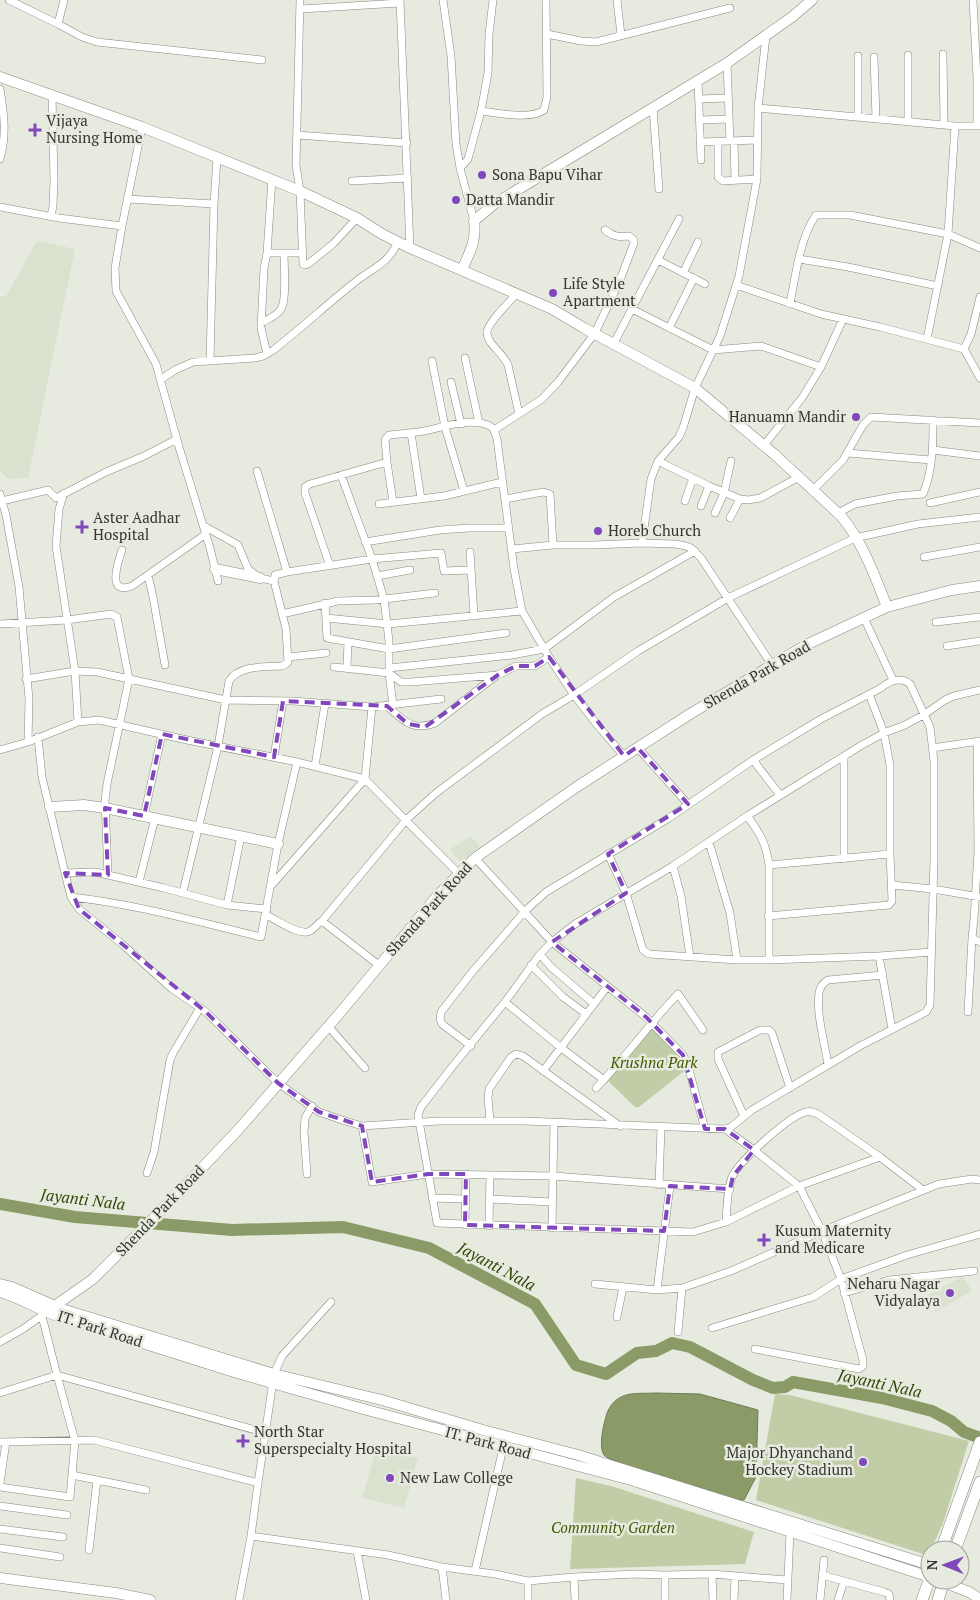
<svg xmlns="http://www.w3.org/2000/svg" width="980" height="1600" font-family="'PT Serif',serif">
	<style>
		.built { fill: #dbe1cf }
		.green { fill: #c0cda6 }
		.water { fill: #8a9b67; stroke: #707c57 }
		.lines { fill: none; stroke-linecap: round; stroke-linejoin: round }
		.river { stroke: #8a9b67; stroke-width: 12 }
		.street-casing { stroke: #868a7f; stroke-width: 8 }
		.secondary-casing { stroke: #868a7f; stroke-width: 11 }
		.primary-casing { stroke: #868a7f; stroke-width: 12 }
		.street { stroke: #fff; stroke-width: 7 }
		.secondary { stroke: #fff; stroke-width: 10 }
		.primary { stroke: #fff; stroke-width: 11 }
		.marked { fill: none; stroke: #8147bd; stroke-width: 4; stroke-dasharray: 10 6; stroke-linejoin: round }
		.poi-dot { fill: #8147bd; stroke: #e7ebdf; stroke-width: 2 }
		.labels { text-anchor: middle; stroke-width: 5; stroke-linejoin: round; paint-order: stroke }
		.poi-label { font-size: 15px; fill: #343531; stroke: #e7ebdf; text-anchor: start }
		.street-label { font-size: 15px; fill: #343531; stroke: #e7ebdf }
		.park-label { font-size: 15px; font-style: italic; fill: #455903; stroke: #e7ebdf }
		.water-label { font-size: 16px; font-style: italic; fill: #364608; stroke: #e7ebdf }
	</style>
	<rect width="100%" height="100%" fill="#e7ebdf"/>
	<!-- built -->
	<path class="built" d="M37,241L75,249L28,478L8,479L0,470V296H6Z
		M470,836L480,846L461,862L450,850Z
		M963,1276L972,1291L936,1312L928,1295Z
		M376,1449L418,1458L404,1508L362,1498Z"/>
	<!-- green -->
	<path class="green" d="M650,1026L683,1055L688,1068L639,1107H635L608,1081Z
		M775,1394L790,1395L969,1441L943,1523L930,1552L926,1555L756,1500Z
		M576,1478L611,1486L754,1532L745,1564L570,1569Z"/>
	<!-- water -->
	<path class="water" d="M656,1393L700,1394L758,1410L756,1477L744,1500L731,1499C714,1493 610,1463 604,1455C598,1446 604,1423 607,1413C617,1390 635,1394 656,1393Z"/>
	<g class="lines">
		<!-- river -->
		<path class="river" d="M0,1204L75,1217L232,1230L343,1227L429,1248L535,1304L576,1365L606,1374L637,1353L656,1351L672,1343L690,1347L753,1380L773,1388L785,1387L793,1382L882,1398L932,1411L951,1421L964,1432L980,1438"/>
		<defs>
			<path id="street" d="M9,0L58,24L64,0
				M300,0L296,165L300,191L303,264L305,265L308,264L333,244L357,218
				M400,0L410,248
				M443,0L451,56L456,144L460,168L474,221
				M617,0L621,35
				M973,0L977,78V126
				M301,9L400,3
				M58,24L82,37L97,42L262,60
				M547,34L581,41L596,42L730,8
				M943,54L944,125
				M908,55V122
				M858,56V117
				M874,57L876,119
				M727,63L730,141
				M698,80L701,160
				M0,89C4,113 7,135 0,159
				M699,99L728,98
				M653,108L659,189
				M758,108L955,126H980
				M481,111C498,113 531,120 544,110L547,97L546,0
				M700,120L729,119
				M297,135L407,143
				M718,141V177L723,181L757,179
				M734,141L735,180
				M701,142L757,140
				M460,168L468,159L481,111L488,73L489,34L493,0
				M272,179L267,253H302
				M352,181L408,178
				M127,199L214,204
				M0,207L59,218L122,226L142,127
				M51,216L53,206L54,180L52,95
				M122,226L115,268L116,291L156,364L179,447L210,548L218,581
				M799,259L848,267L938,286
				M658,260L705,284
				M683,273L698,242
				M736,285L821,314L880,327L964,349L980,378
				M790,304C795,278 800,237 816,215H850L948,234L980,248
				M632,309L713,350L761,346L821,367
				M261,323C268,319 277,316 281,309C287,300 284,266 284,253
				M669,328L694,278
				M927,339L948,234L955,126
				M614,343L679,219
				M964,349L971,334L980,297
				M267,354L261,328L264,268L267,253
				M465,358L479,423
				M210,361L214,204L217,158
				M432,361L445,427L464,491
				M160,380L175,370L193,362L255,358L263,356L272,351C302,328 329,302 359,279C377,266 388,263 398,242
				M451,382L461,424
				M519,414L542,399L558,382L595,333L620,280L634,243V240L629,236C620,237 613,237 605,230
				M494,430L519,414L508,365C504,356 497,351 491,343C489,340 487,336 487,332C489,321 509,303 516,294
				M411,433L421,499
				M764,445L802,398L821,367L843,319
				M933,450L980,456
				M848,453L931,460
				M658,461L709,486L740,499L748,500L760,498L799,477
				M387,462L393,502
				M341,475L372,559L384,599L389,641V673L393,705
				M813,490L843,460L863,425L871,417L980,423
				M64,493L59,509L56,546L75,671L78,722
				M0,494L6,515L19,587L29,699L28,742L78,722L99,720L187,740L297,762L365,779L459,874
				M505,499L543,492L550,494L553,545
				M2,501L48,490L56,498L106,472L144,456L177,439
				M685,501L693,478
				M930,503L980,492
				M379,504L444,496L502,482
				M701,506L709,486
				M715,513L724,493L731,461
				M838,513L855,504L897,496L923,494C933,470 933,445 933,420
				M730,518L740,499
				M204,526L238,545L248,569L260,578L274,581
				M365,542L440,530L469,528H509
				M642,543L651,479L658,461L679,437L683,428L695,388L720,336L739,276L757,179L758,108L766,36
				M512,549L553,545H594L642,543L675,544L686,546L691,548L701,558L772,665
				M122,550C118,562 106,596 132,586L206,534
				M470,552L474,616
				M924,557L980,547
				M330,566L305,493V487L310,484L387,462L385,440L389,435C400,434 412,433 424,431C443,427 470,417 490,426C495,429 495,434 497,439L514,569L522,611L549,657L574,695L598,726L624,756
				M287,572L372,559L441,553L444,571L471,570
				M148,575L153,597L165,665
				M377,576L410,570
				M325,603L327,638L389,649L506,633
				M282,614L338,601L376,600L435,593
				M326,618L388,624L522,611
				M864,618L893,680
				M936,622L980,617
				M0,624L67,620L111,614L117,617L129,679L107,784L105,801L108,875
				M947,646L980,641
				M288,657L326,653
				M334,667L389,673L401,682H411L498,675L516,666H535L549,657
				M347,667L348,642
				M389,668L512,655L544,649L614,597L695,551
				M26,679L75,671L97,672L226,700L293,701L372,707L441,699
				M387,706C403,720 412,732 435,723L497,675
				M38,737L42,777L65,873L71,897L79,909L122,944L171,988L206,1012L278,1083L319,1112L342,1120L362,1126L439,1121H524L725,1129L731,1127L752,1110L860,1046L926,1012L930,1005L934,859V761L930,727L910,684C901,676 889,681 881,688L821,719L753,760L669,818L546,892L525,911L473,971L441,1012L440,1019L442,1024L471,1046
				M977,741L978,852L974,919L972,938L980,942
				M637,747L688,804
				M932,748L980,741
				M0,750L28,742
				M844,756V859
				M274,757L283,701
				M753,760L780,795
				M315,766L325,704
				M144,816L162,734
				M709,842L730,913L737,960
				M608,854L626,893L643,950L649,954L737,960H769V865C766,843 760,833 747,816
				M475,858L552,942L646,1017L683,1055L688,1066L705,1129
				M769,865L890,854V765L884,733L869,694
				M673,866L681,896L690,957
				M65,873L95,872L164,888L227,905L267,909
				M139,882L155,818
				M892,885L933,889L980,897
				M270,887L365,779L372,707
				M183,892L218,746L229,681C239,665 265,667 282,666L286,664L288,662L286,629L274,581L275,575L287,572L257,471
				M71,897C136,904 198,922 261,937L278,844L297,762
				M227,905L241,836
				M266,915C276,919 300,937 310,931C314,929 317,924 322,921L406,820L436,793L542,714L574,695L638,651L728,598L855,538L918,524L980,517
				M768,916L889,905L892,901L890,854
				M322,921L380,966
				M540,954L551,967L593,1003
				M879,956L892,1029
				M769,960L879,956L932,952
				M531,965L563,997L586,1014
				M505,1002L560,1047L604,1080
				M968,1012L972,938
				M328,1026L365,1068
				M828,1065C825,1044 816,1014 819,993C820,987 823,983 828,980L883,975
				M543,1071L607,987
				M596,1088C625,1058 649,1024 678,994L703,1030
				M744,1116L718,1059V1052L760,1030H769L772,1033L790,1088
				M490,1121L488,1098L489,1089L511,1057L516,1054L523,1056L620,1126
				M362,1126L372,1182L428,1174L553,1176L730,1189
				M725,1129L754,1150L799,1186L822,1231L841,1279L863,1360V1366L859,1369L755,1349
				M880,1157L799,1186L726,1222L693,1232L437,1223L418,1115L421,1107L452,1067L505,1002L540,954L552,942L575,924L673,866L747,816L862,745L884,733L905,725L925,714L945,700L954,696L980,690
				M147,1173L154,1152L170,1060L173,1053L200,1008
				M307,1174L304,1132L305,1118L312,1106
				M659,1185L661,1128
				M432,1198L465,1199
				M490,1199L552,1202
				M726,1222C727,1209 727,1186 733,1175C742,1159 786,1119 803,1113C808,1110 813,1112 818,1114L880,1157L923,1190
				M465,1225L466,1174
				M489,1226L490,1175
				M552,1228L554,1123
				M595,1284L657,1290L682,1288L731,1271L822,1231L939,1184L972,1179L980,1180
				M657,1290L670,1186
				M844,1293L889,1280L974,1271
				M42,1316L57,1375L266,1433
				M617,1317L623,1287
				M712,1328L813,1297L841,1279L907,1255L980,1234
				M678,1332L682,1288
				M0,1342L23,1329L44,1314
				M0,1393L57,1375L75,1441L70,1497L0,1487
				M0,1442L94,1440L258,1483L274,1374L282,1356L331,1302
				M72,1475L146,1490
				M0,1483L6,1442
				M258,1483L251,1536L388,1555L442,1567L446,1600
				M0,1506L67,1515
				M0,1529L63,1537
				M0,1548L60,1557
				M89,1550L97,1480
				M357,1551L366,1600
				M442,1567L495,1574L528,1581L574,1577
				M475,1571L503,1448
				M712,1574L713,1600
				M822,1575L884,1592L889,1594L890,1600
				M239,1600L251,1536
				M528,1600V1581
				M575,1600L574,1577L635,1574L665,1575L712,1574L787,1580
				M665,1600V1575
				M734,1600L735,1577
				M787,1600L790,1532
				M820,1600L824,1560
				M838,1600L844,1581"/>
			<path id="secondary" d="M0,77L142,127L300,191L357,218L382,234L410,248L552,309L584,328L695,388L774,454L841,516C862,541 875,576 887,607
				M462,270C469,253 477,241 474,221L494,204L727,63L792,17L812,0
				M215,569L260,578
				M50,807L84,805L105,808L278,844
				M0,1284L12,1287L62,1309L274,1374L382,1400L483,1430L578,1455L930,1565
				M0,1292C21,1298 39,1310 60,1317L234,1372L367,1410L631,1480L930,1577
				M46,1312L93,1279L160,1212L238,1130L339,1014L438,895L475,858L578,786L690,714L806,645L887,607L952,590L980,586
				M0,1578L116,1593L150,1600
				M938,1580L969,1592L980,1599"/>
			<path id="primary" d="M941,1550L980,1442
				M955,1550L980,1482
				M922,1600L930,1578
				M938,1600L944,1580"/>
		</defs>
		<!-- street casing -->
		<use href="#street" class="street-casing"/>
		<!-- secondary casing -->
		<use href="#secondary" class="secondary-casing"/>
		<!-- primary casing -->
		<use href="#primary" class="primary-casing"/>
		<!-- street -->
		<use href="#street" class="street"/>
		<!-- secondary -->
		<use href="#secondary" class="secondary"/>
		<!-- primary -->
		<use href="#primary" class="primary"/>
	</g>
	<!-- marked area -->
	<path class="marked" d="M549,657L624,756L637,747L688,804L608,854L626,893L552,942L646,1017L683,1055L705,1129H725L754,1150L733,1176L730,1189L670,1186L664,1231L465,1225L466,1174H428L372,1182L362,1126L319,1112L278,1083L206,1012L79,909L65,873L108,875L105,808L144,816L162,734L274,757L283,701L387,706L408,724L425,727L498,675L516,666H535Z"/>
	<!-- markers -->
	<g class="poi-dot">
		<path d="M32.5 122.5h5v5h5v5h-5v5h-5v-5h-5v-5h5z"/>
		<circle cx="482" cy="175" r="5"/>
		<circle cx="456" cy="200" r="5"/>
		<circle cx="553" cy="293" r="5"/>
		<circle cx="856" cy="417" r="5"/>
		<path d="M79.5 519.5h5v5h5v5h-5v5h-5v-5h-5v-5h5z"/>
		<circle cx="598" cy="531" r="5"/>
		<path d="M761.5 1232.5h5v5h5v5h-5v5h-5v-5h-5v-5h5z"/>
		<circle cx="950" cy="1293" r="5"/>
		<path d="M240.5 1433.5h5v5h5v5h-5v5h-5v-5h-5v-5h5z"/>
		<circle cx="863" cy="1462" r="5"/>
		<circle cx="390" cy="1478" r="5"/>
	</g>
	<g class="labels">
		<!-- poi labels -->
		<g class="poi-label">
			<text x="46" y="126">Vijaya<tspan x="46" dy="17">Nursing Home</tspan></text>
			<text x="492" y="180">Sona Bapu Vihar</text>
			<text x="466" y="205">Datta Mandir</text>
			<text x="563" y="289">Life Style<tspan x="563" dy="17">Apartment</tspan></text>
			<text x="846" y="422" text-anchor="end">Hanuamn Mandir</text>
			<text x="93" y="523">Aster Aadhar<tspan x="93" dy="17">Hospital</tspan></text>
			<text x="608" y="536">Horeb Church</text>
			<text x="775" y="1236">Kusum Maternity<tspan x="775" dy="17">and Medicare</tspan></text>
			<text x="940" y="1289" text-anchor="end">Neharu Nagar<tspan x="940" dy="17">Vidyalaya</tspan></text>
			<text x="254" y="1437">North Star<tspan x="254" dy="17">Superspecialty Hospital</tspan></text>
			<text x="853" y="1458" text-anchor="end">Major Dhyanchand<tspan x="853" dy="17">Hockey Stadium</tspan></text>
			<text x="400" y="1483">New Law College</text>
		</g>
		<!-- street labels -->
		<g class="street-label">
			<text transform="translate(757 675) rotate(-30)" y="5">Shenda Park Road</text>
			<text transform="translate(429 909) rotate(-48)" y="5">Shenda Park Road</text>
			<text transform="translate(160 1211) rotate(-46)" y="5">Shenda Park Road</text>
			<text transform="translate(100 1329) rotate(18)" y="5">IT. Park Road</text>
			<text transform="translate(488 1443) rotate(15)" y="5">IT. Park Road</text>
		</g>
		<!-- park labels -->
		<g class="park-label">
			<text x="654" y="1068">Krushna Park</text>
			<text x="613" y="1533">Community Garden</text>
		</g>
		<!-- water labels -->
		<g class="water-label">
			<text transform="translate(83 1199) rotate(7)" y="6">Jayanti Nala</text>
			<text transform="translate(497 1266) rotate(28)" y="6">Jayanti Nala</text>
			<text transform="translate(880 1383) rotate(12)" y="6">Jayanti Nala</text>
		</g>
	</g>
	<!-- north arrow -->
	<g transform="translate(945 1565) rotate(271)"><circle r="24" fill="#e7ebdf" stroke="#9fa299"/>
	<path d="M0-4L9 19L0 12L-9 19Z" fill="#8147bd"/>
	<text y="-8" font-size="14" font-weight="bold" text-anchor="middle" fill="#343531">N</text>
	</g>
</svg>
